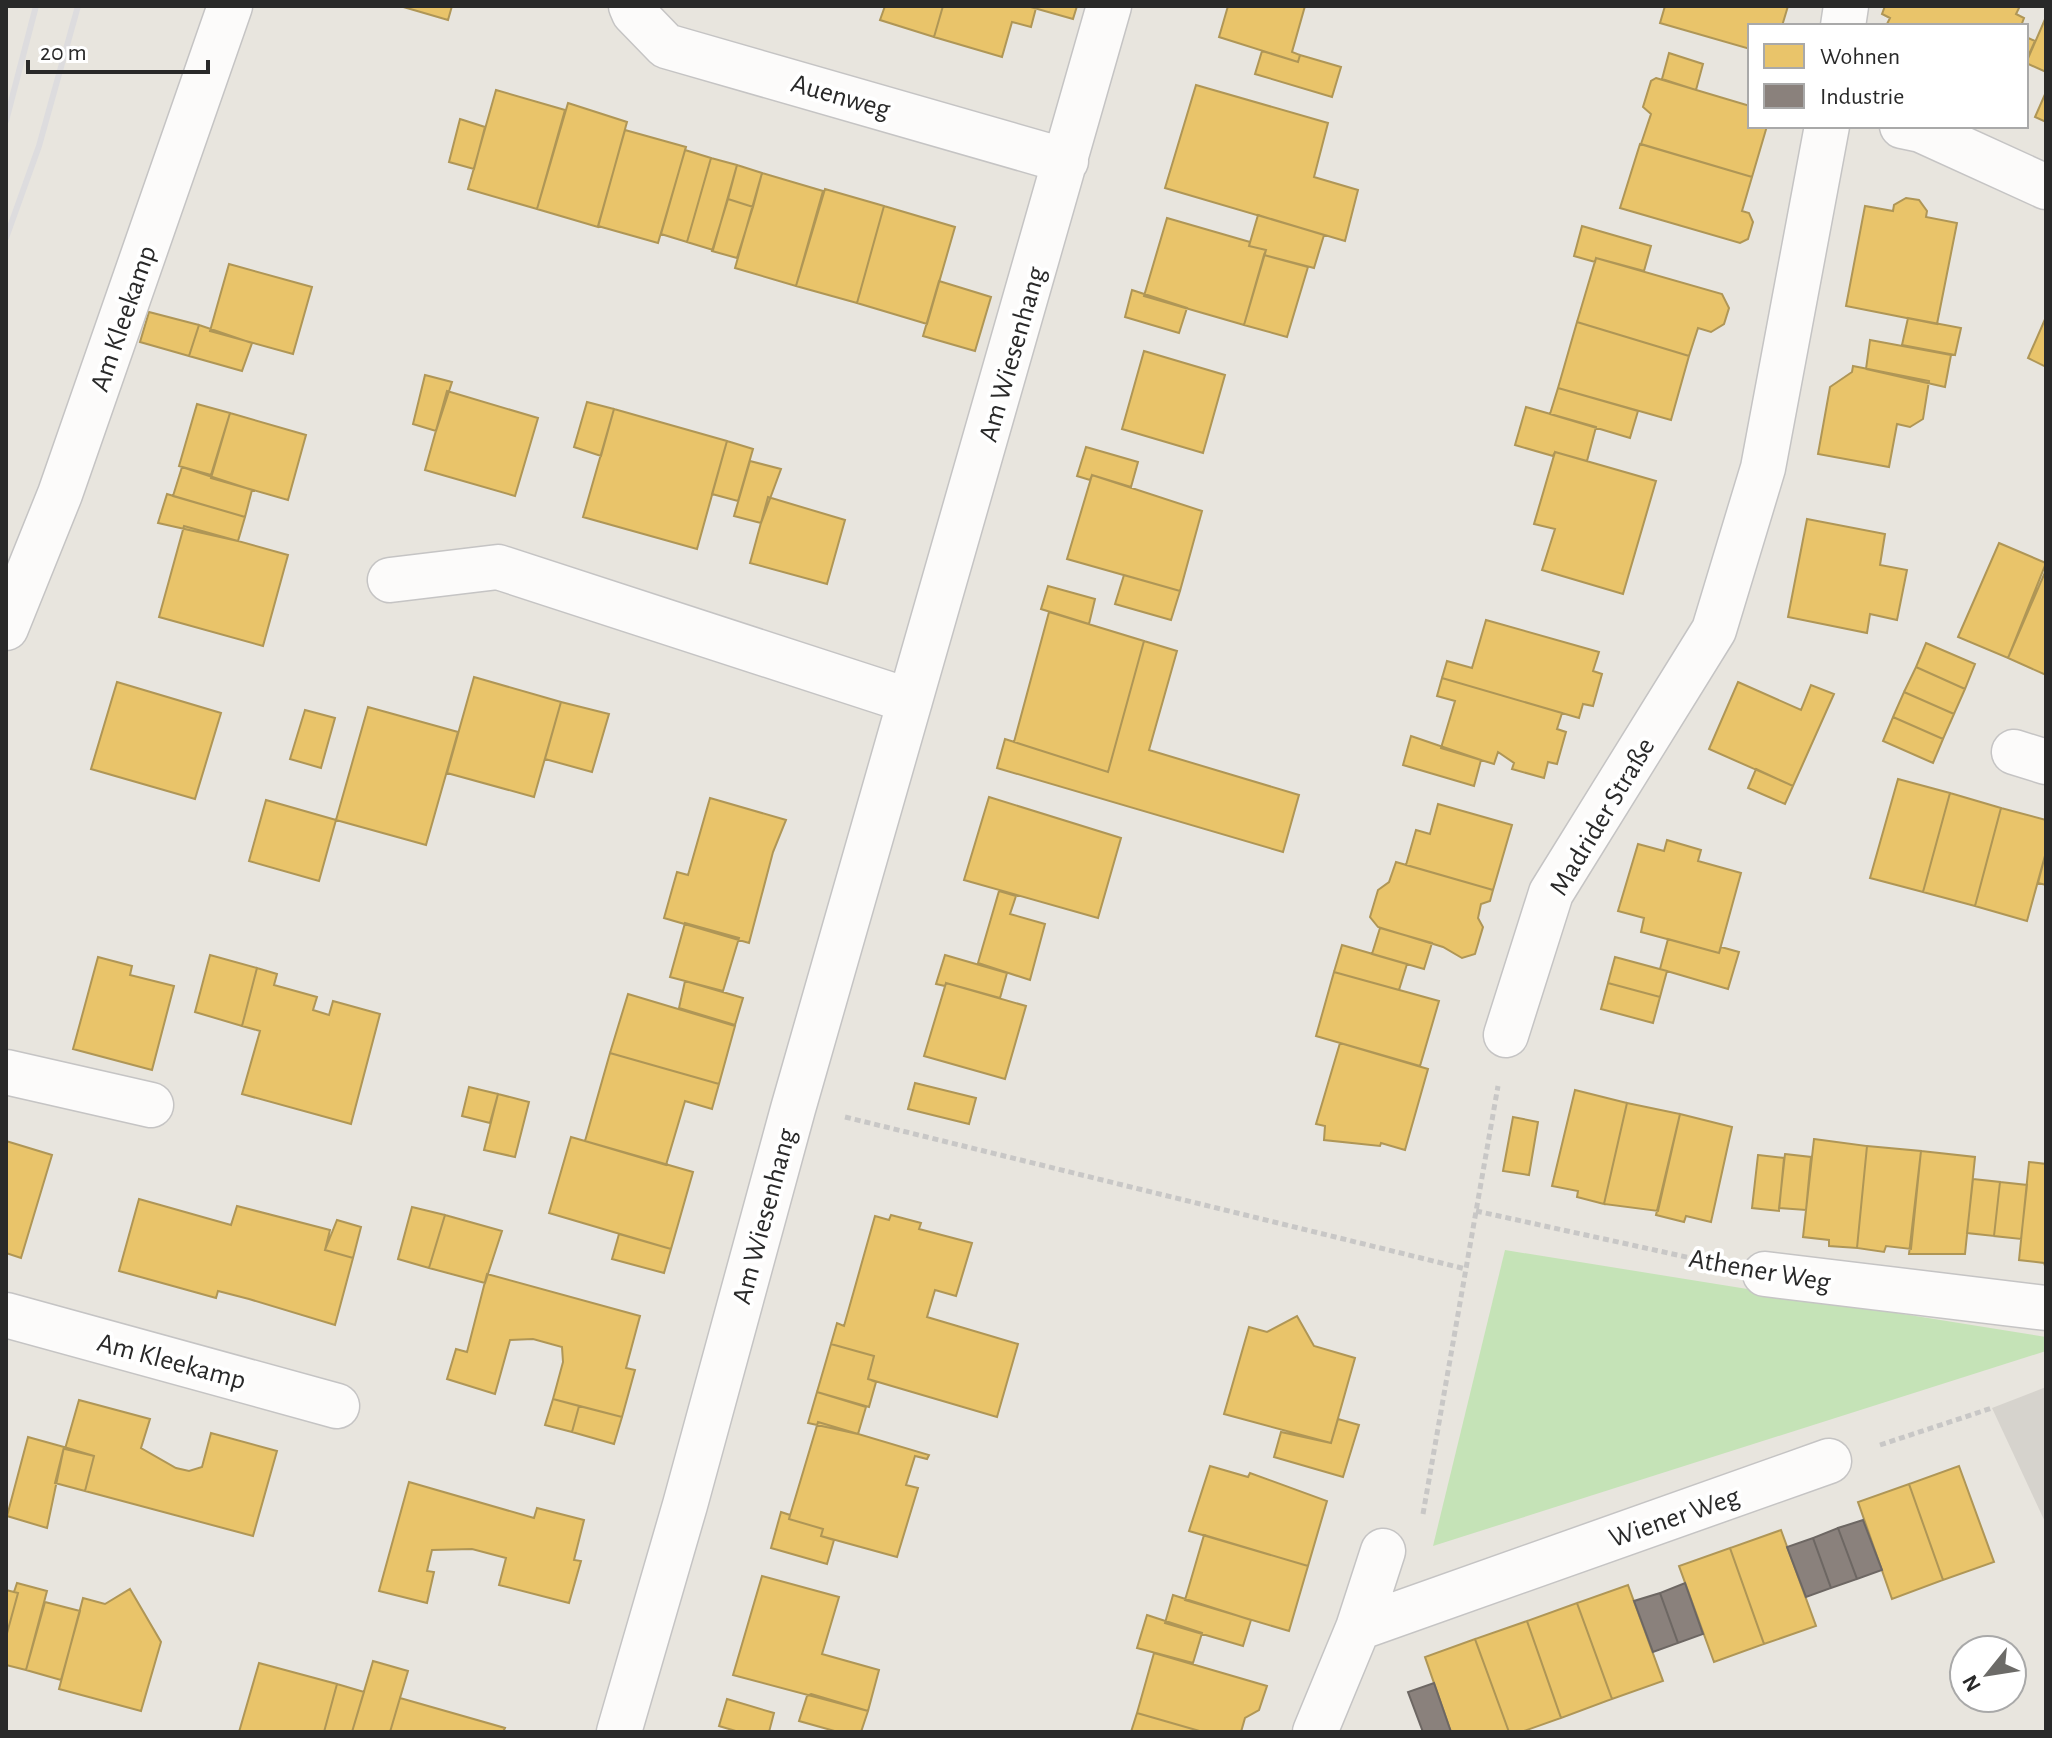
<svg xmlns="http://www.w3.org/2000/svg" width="2052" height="1738" font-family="'Alegreya Sans',sans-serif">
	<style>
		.green { fill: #c5e3b7 }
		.plaza { fill: #d6d3cd }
		.homes { fill: #e9c46a; stroke: #af9656; stroke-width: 2 }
		.industry { fill: #8a817c; stroke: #6d6763; stroke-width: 2 }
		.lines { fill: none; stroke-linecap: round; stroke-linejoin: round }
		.minor-casing { stroke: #c5c4c4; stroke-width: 47 }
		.path { stroke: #c8c7c6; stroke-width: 5; stroke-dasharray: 6 4; stroke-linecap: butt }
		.minor { stroke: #fcfbfa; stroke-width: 44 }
		.rail { stroke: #dddcde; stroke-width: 6 }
		.labels { text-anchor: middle; stroke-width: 8; stroke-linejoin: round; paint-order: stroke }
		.street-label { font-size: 28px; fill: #292929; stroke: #fff }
	</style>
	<rect width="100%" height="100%" fill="#e8e5de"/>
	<!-- green -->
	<path class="green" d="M1505,1250L2046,1337V1351L1433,1546Z"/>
	<!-- plaza -->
	<path class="plaza" d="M2046,1387V1524L1992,1408Z"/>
	<!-- homes -->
	<path class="homes" d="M400,6H452L448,20Z
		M885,6H943L934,37L880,20Z
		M943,6H1027L1036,8L1031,27L1012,22L1002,57L934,37Z
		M1027,6H1077L1073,19Z
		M1228,6H1305L1292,52L1300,55L1298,62L1219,37Z
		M1665,6H1788L1782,26H1750V49L1660,23Z
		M1885,6H2020L2016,14L2024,18L2021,26H1886L1890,18L1882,14Z
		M2046,17V72L2026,63Z
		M2026,37L2035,41L2026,61Z
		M1262,51L1298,62L1300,55L1341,67L1332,97L1255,74Z
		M1669,53L1703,64L1696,90L1662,79Z
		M1656,78L1750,106V126H1767L1752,177L1641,144L1651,114L1643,107L1651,81Z
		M1196,85L1328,123L1314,177L1358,190L1345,241L1165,188Z
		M496,90L565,110L537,209L468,189Z
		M2046,92V122L2035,117Z
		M568,103L627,122L598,227L537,209Z
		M460,119L485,127L474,169L449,162Z
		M625,130L686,147L658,243L598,226Z
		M1640,144L1752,177L1742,211L1749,213L1753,222L1748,239L1740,243L1620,208Z
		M685,150L711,158L687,242L661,234Z
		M711,158L737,165L713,250L687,242Z
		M737,165L762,173L753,207L728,199Z
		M762,173L823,191L796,286L735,268Z
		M825,189L884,206L857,303L796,286Z
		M1906,198L1919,200L1927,211L1926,217L1957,223L1937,324L1846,306L1865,206L1893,211L1894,205Z
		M728,199L753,207L737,258L712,251Z
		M884,206L955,227L927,324L857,303Z
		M1258,215L1324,235L1314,268L1264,255L1266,250L1249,246Z
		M1167,218L1250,242L1249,246L1266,250L1244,325L1144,296Z
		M1582,226L1651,246L1644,271L1596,258L1595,262L1574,256Z
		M1264,255L1308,267L1287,337L1244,325Z
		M1596,258L1722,294L1729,308L1724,324L1711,332L1698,328L1689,356L1577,322Z
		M229,264L312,287L293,354L210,331Z
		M939,281L991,297L975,351L923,336Z
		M1132,290L1187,308L1179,333L1125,317Z
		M149,312L199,325L189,356L140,342Z
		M2046,317V367L2028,358Z
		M1908,318L1961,328L1955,355L1902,345Z
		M1577,322L1689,356L1671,420L1558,388Z
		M199,325L252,343L242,371L189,356Z
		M1870,340L1951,355L1945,387L1866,369Z
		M1144,351L1225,375L1203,453L1122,429Z
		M1853,366L1929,381L1923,419L1910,427L1897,424L1889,467L1818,454L1830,387L1852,372Z
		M425,375L452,382L436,431L413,424Z
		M1558,388L1638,411L1630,438L1550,414Z
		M447,391L538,418L515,496L425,470Z
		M587,402L614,409L601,456L574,447Z
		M197,404L230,413L211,475L179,466Z
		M1526,407L1596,427L1587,461L1555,452L1553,456L1515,445Z
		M614,409L727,441L697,549L583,517Z
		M230,413L306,435L288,500L211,478Z
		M727,441L753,449L738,501L712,494Z
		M1086,447L1138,462L1131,487L1092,475L1090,480L1077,476Z
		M1555,452L1656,481L1623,594L1542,570L1555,529L1534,524Z
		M750,461L781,469L761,523L734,516Z
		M182,467L252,490L245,517L173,496Z
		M1092,475L1202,511L1180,591L1067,559Z
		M167,494L245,517L238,541L158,523Z
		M768,497L845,520L827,584L750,563Z
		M1807,519L1885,534L1880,565L1907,570L1897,620L1870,614L1867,633L1788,617Z
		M184,526L288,555L263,646L159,617Z
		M1999,543L2046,563L2008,658L1958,637Z
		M2046,570V675L2008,658Z
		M1124,575L1180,591L1171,620L1115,604Z
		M1048,586L1095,599L1089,624L1041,609Z
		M1049,612L1144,641L1108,772L1014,742Z
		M1486,620L1599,652L1593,671L1602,674L1593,706L1583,704L1579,718L1442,678L1447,661L1472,668Z
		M1144,641L1177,651L1149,750L1299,795L1283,852L997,768L1005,739L1108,772Z
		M1926,643L1975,664L1965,689L1916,667Z
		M1916,667L1965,689L1954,714L1904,692Z
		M474,677L561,702L534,797L447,773Z
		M1442,678L1562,713L1557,729L1566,732L1557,764L1548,762L1544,778L1512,769L1514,763L1498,752L1494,764L1441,748L1455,701L1437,696Z
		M117,682L221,713L195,799L91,769Z
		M1738,682L1801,710L1811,685L1834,694L1793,786L1709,749Z
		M1904,692L1954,714L1943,739L1893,717Z
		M561,702L609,714L592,772L545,759Z
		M368,707L458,732L426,845L336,820Z
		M305,710L335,718L321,768L290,759Z
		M1893,717L1943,739L1933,763L1883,741Z
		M1411,736L1481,760L1474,786L1403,765Z
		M1756,769L1793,786L1785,804L1748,788Z
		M1898,779L1950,793L1923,892L1870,878Z
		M1950,793L2001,808L1975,906L1923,892Z
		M989,797L1121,838L1098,918L964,880Z
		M710,798L786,820L773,852L749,943L664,918L677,872L688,875Z
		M266,800L336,820L319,881L249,861Z
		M1438,804L1512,825L1493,890L1406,865L1416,830L1430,834Z
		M2001,808L2046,820V852L2027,921L1975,906Z
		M1667,840L1701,850L1698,861L1741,873L1719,953L1641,932L1644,918L1618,911L1638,844L1664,851Z
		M2046,852V885L2038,883Z
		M1396,862L1493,890L1490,901L1481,904L1478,918L1483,927L1475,954L1462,958L1443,947L1378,927L1370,917L1378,890L1389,882Z
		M999,891L1016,896L1010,914L1045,924L1030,980L978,963Z
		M685,923L739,938L723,991L670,977Z
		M1380,928L1432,943L1424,969L1372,954Z
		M1668,939L1719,953L1721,947L1739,952L1728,989L1660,969Z
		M1342,945L1407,964L1399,990L1334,972Z
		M210,955L257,968L242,1026L195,1012Z
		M945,955L1007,973L1000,998L946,983L945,986L936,984Z
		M98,957L132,966L130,975L174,986L152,1070L73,1049Z
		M1615,957L1667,971L1660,997L1608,983Z
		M257,968L277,974L274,985L317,997L313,1010L329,1015L333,1001L380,1014L351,1124L242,1094L260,1031L242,1026Z
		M1334,972L1439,1001L1420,1066L1316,1036Z
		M685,981L743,998L735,1025L679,1008Z
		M946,983L1026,1006L1005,1079L924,1056Z
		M1608,983L1660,997L1653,1023L1601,1009Z
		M628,994L735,1026L719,1084L610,1053Z
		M1340,1043L1428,1069L1405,1150L1381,1143L1380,1146L1324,1140L1325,1126L1316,1124Z
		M610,1053L719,1084L712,1109L685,1101L666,1165L585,1141Z
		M915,1083L976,1098L969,1124L908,1109Z
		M469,1087L498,1094L490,1123L462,1116Z
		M1575,1090L1627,1103L1604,1204L1577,1197L1578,1191L1552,1186Z
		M498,1094L529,1102L515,1157L484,1150Z
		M1627,1103L1680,1114L1658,1211L1604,1204Z
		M1680,1114L1732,1127L1711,1222L1686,1216L1684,1222L1656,1215Z
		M1513,1117L1538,1122L1529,1175L1503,1171Z
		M571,1137L693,1172L671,1249L549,1213Z
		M1814,1139L1867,1146L1857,1248L1829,1246V1240L1803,1237Z
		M6,1141L52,1155L21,1258L6,1253Z
		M1867,1146L1921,1151L1911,1249L1886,1246L1884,1252L1857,1248Z
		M1921,1151L1975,1157L1965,1254H1909Z
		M1785,1154L1811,1157L1806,1210L1779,1208Z
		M1758,1155L1784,1158L1779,1211L1752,1208Z
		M2029,1162L2046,1164V1269L2044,1263L2019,1260Z
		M1973,1179L2000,1182L1994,1236L1967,1233Z
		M2000,1182L2027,1185L2021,1239L1994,1236Z
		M139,1199L231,1225L237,1206L330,1230L325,1250L353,1258L335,1325L249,1299L218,1291L216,1298L119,1271Z
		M412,1207L445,1215L429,1268L398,1259Z
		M445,1215L502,1231L485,1283L429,1268Z
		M891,1215L921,1223L919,1229L972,1243L956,1296L935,1290L927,1317L1018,1344L997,1417L868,1379L874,1356L831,1344L837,1323L844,1326L875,1216L889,1220Z
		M337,1220L361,1227L353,1258L325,1250Z
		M619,1234L671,1249L664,1273L612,1259Z
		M487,1274L640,1316L626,1368L635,1370L622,1417L553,1399L563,1362L562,1347L533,1339L510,1340L495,1394L447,1379L456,1349L467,1352Z
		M1297,1316L1314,1346L1355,1358L1331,1443L1224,1414L1249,1327L1267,1332Z
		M831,1344L874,1356L868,1379L876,1382L869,1407L817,1392Z
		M817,1392L866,1407L858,1434L808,1423Z
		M553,1399L579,1406L572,1432L545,1425Z
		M79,1400L150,1419L141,1448L176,1468L189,1471L202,1467L211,1433L277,1451L253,1536L85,1491L94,1456L65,1449Z
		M579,1406L622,1417L614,1444L572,1432Z
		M1338,1419L1359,1425L1343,1477L1274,1457L1281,1432L1331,1443Z
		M818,1422L929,1455L927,1459L915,1456L906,1485L918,1488L897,1557L821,1536L823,1529L789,1519Z
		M28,1437L64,1447L47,1528L7,1516Z
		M64,1447L94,1456L85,1491L55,1483Z
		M1210,1466L1248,1477L1250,1473L1327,1501L1308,1566L1189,1531Z
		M1959,1466L1994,1562L1943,1580L1909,1484Z
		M409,1482L534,1518L537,1508L584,1520L574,1560L581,1561L569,1603L499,1585L506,1558L472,1549L432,1550L427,1571L434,1572L427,1603L379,1591Z
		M1909,1484L1943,1580L1892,1599L1858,1502Z
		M781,1512L790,1515L789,1519L823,1529L821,1536L834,1540L827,1564L771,1548Z
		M1781,1530L1816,1626L1764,1644L1730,1548Z
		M1204,1535L1308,1566L1289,1631L1185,1600Z
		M1730,1548L1764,1644L1714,1662L1679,1566Z
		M762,1576L839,1597L822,1654L879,1670L868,1711L733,1675Z
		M17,1583L47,1591L26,1670L6,1665V1637L18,1593L14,1592Z
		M1628,1585L1663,1681L1612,1699L1577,1603Z
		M130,1589L161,1642L141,1711L59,1689L83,1598L105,1604Z
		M6,1590L18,1593L6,1637Z
		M1173,1595L1251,1620L1243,1646L1165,1623Z
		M45,1602L80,1611L61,1680L26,1670Z
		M1577,1603L1612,1699L1561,1718L1527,1621Z
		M1147,1615L1202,1633L1193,1663L1137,1648Z
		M1527,1621L1561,1718L1521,1732H1509L1475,1639Z
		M1475,1639L1509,1732H1451L1425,1657Z
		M1154,1653L1267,1686L1259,1710L1245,1718L1241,1732H1203L1137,1713Z
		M373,1661L408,1671L390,1732H352Z
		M259,1663L337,1684L324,1732H239Z
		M337,1684L364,1692L352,1732H324Z
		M811,1694L868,1711L861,1732H838L799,1721L807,1696Z
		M400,1698L505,1728L503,1732H390Z
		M727,1699L774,1713L769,1732H739L719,1726Z
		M1137,1713L1203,1732H1131Z"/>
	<!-- industry -->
	<path class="industry" d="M1863,1520L1882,1570L1857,1579L1838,1528Z
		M1838,1528L1857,1579L1831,1588L1813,1538Z
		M1813,1538L1831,1588L1806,1597L1787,1547Z
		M1685,1583L1703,1634L1678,1643L1660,1593Z
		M1660,1593L1678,1643L1653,1652L1634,1601Z
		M1434,1683L1451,1732H1423L1408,1692Z"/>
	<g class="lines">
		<defs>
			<path id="minor" d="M631,6L634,13L666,46L1066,161
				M1843,26L1846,6
				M1902,126L1921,130L2046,187
				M390,580L498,567L910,701
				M6,628L60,494L230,6
				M2014,752L2046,762
				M1506,1035L1551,893L1714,630L1763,468L1827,126
				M6,1072L151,1105
				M1765,1274L2046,1308
				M6,1315L337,1406
				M1358,1628L1829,1461
				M619,1732L685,1505L793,1109L1109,6
				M1315,1732L1358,1628L1383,1551"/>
		</defs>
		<!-- minor casing -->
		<use href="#minor" class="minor-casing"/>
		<!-- path -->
		<path class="path" d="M845,1117L1466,1269
			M1476,1211L1714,1263
			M1880,1445L1992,1408
			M1423,1514L1498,1086"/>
		<!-- minor -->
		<use href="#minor" class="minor"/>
		<!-- rail -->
		<path class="rail" d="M6,121L36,6
			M6,238L39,146L78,6"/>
	</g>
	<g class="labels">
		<!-- street labels -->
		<g class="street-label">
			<text transform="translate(841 95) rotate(16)" y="10">Auenweg</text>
			<text transform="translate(122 318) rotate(-71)" y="10">Am Kleekamp</text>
			<text transform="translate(1011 354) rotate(-74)" y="10">Am Wiesenhang</text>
			<text transform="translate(1601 816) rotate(-59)" y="10">Madrider Straße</text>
			<text transform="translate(763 1216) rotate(-75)" y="10">Am Wiesenhang</text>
			<text transform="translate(1760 1269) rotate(10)" y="10">Athener Weg</text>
			<text transform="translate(172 1360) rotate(15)" y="10">Am Kleekamp</text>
			<text transform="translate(1674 1516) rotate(-19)" y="10">Wiener Weg</text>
		</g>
	</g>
	<!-- border -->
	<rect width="2052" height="1738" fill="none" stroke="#292929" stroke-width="16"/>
	<!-- legend -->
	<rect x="1748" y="24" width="280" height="104" fill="#ffffff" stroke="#a9a9a9" stroke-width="2"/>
	<rect x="1764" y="44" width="40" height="24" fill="#e9c46a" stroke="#a9a9a9" stroke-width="2"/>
	<text x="1820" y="64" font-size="24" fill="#292929">Wohnen</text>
	<rect x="1764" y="84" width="40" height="24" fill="#8a817c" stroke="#a9a9a9" stroke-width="2"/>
	<text x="1820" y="104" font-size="24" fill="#292929">Industrie</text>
	<!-- north arrow -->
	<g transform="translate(1988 1674) rotate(240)"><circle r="38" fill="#ffffff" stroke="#a9a9a9" stroke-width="2"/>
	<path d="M0-6L14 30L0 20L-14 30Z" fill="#6c6b68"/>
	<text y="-12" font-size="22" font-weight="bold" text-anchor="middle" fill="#292929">N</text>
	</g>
	<!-- scale -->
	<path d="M28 60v12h180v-12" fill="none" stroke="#292929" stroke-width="4"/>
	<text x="40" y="60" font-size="24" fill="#292929" stroke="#ffffff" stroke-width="6" paint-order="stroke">20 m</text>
</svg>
